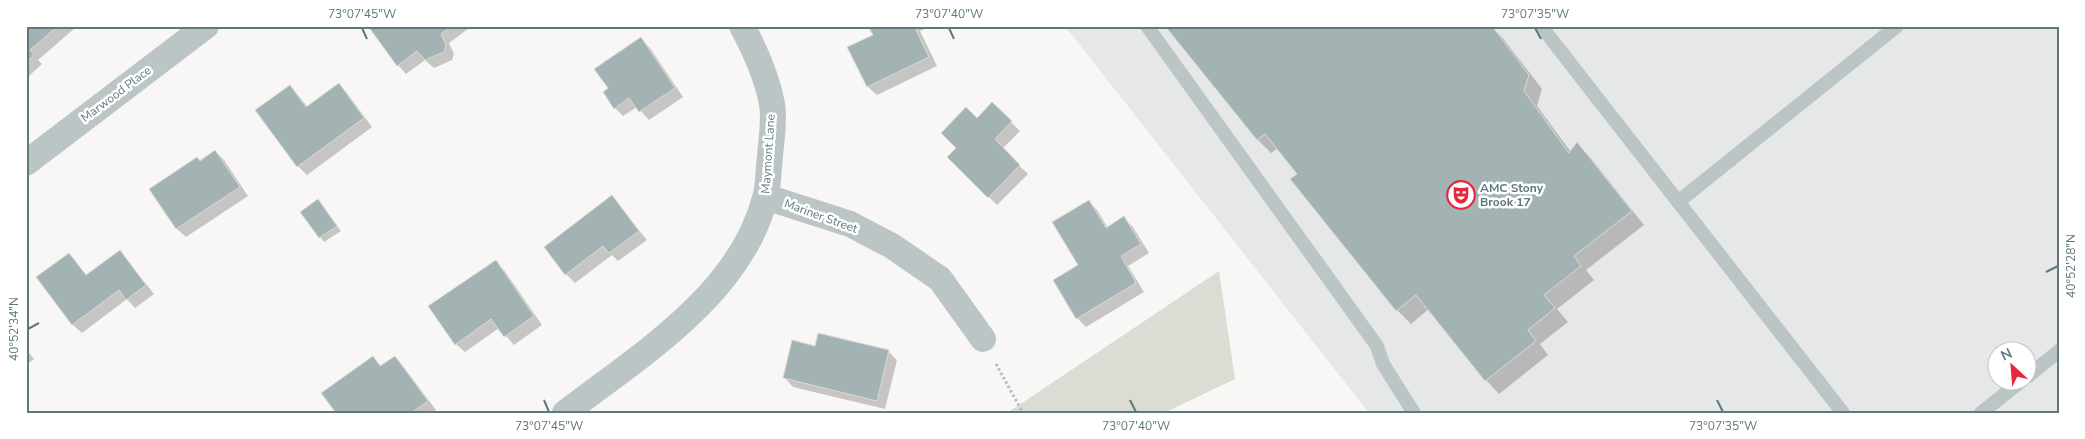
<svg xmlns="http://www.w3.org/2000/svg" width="2085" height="439" font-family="'Nunito Sans',sans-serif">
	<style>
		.built { fill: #e6e7e7; fill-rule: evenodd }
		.green { fill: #dbddd5 }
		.shadow { fill: #0003 }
		.building { fill: #a3b3b4; stroke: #dad9d8 }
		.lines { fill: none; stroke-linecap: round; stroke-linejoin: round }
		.path { stroke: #b7bebe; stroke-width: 3; stroke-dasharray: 2.5 2.5; stroke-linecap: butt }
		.lane { stroke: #bcc5c6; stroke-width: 14 }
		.street { stroke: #bcc5c6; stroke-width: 26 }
		.ticks { fill: none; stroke: #5e787b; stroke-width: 2 }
		.labels { text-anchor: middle; stroke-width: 5; stroke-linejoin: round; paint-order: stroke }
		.street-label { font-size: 12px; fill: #5e787b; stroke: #fff }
		.poi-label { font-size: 12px; font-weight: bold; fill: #5e787b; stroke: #fff; text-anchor: start }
		.neatline { fill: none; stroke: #5e787b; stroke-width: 2 }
		.ticks-label { font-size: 12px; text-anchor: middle; fill: #5e787b }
	</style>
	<rect width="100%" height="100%" fill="#f8f7f6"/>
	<!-- built -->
	<path class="built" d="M1065,26H2059V413H1369ZM1998,352H2028V382H1998Z"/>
	<!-- green -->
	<path class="green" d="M1219,271L1235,379L1164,413H1007Z"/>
	<!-- shadow -->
	<path class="shadow" d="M26,26H73L75,28L38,60L42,64L28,77L26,76Z
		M369,26H472L449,43L454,54L452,60L434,68L425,60L406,74L398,65Z
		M870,26H931L920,31L937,66L877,95L868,87L849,47L874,35Z
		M1167,26H1480L1482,29L1491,26L1502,37L1542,89L1537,106L1571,152L1577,144L1590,157L1644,225L1586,270L1594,280L1557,309L1568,322L1540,344L1548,355L1499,394L1486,380L1429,309L1411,324L1397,310L1292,179L1298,174L1278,148L1271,153L1258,140Z
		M641,39L650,48L683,97L649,120L637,107L623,116L615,108L609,88Z
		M339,84L347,93L372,127L307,175L298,166L290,86L308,107Z
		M992,104L1020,131L1002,149L1028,174L997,205L949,157L958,148L977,120Z
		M215,151L224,160L248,196L186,237L177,229L151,189Z
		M612,197L647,240L618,261L612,255L575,283L566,274Z
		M318,200L341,231L324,242L302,212Z
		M1088,201L1097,210L1108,228L1124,218L1133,227L1149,253L1128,266L1144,292L1086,327L1077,318Z
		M120,251L154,294L135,308L127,299L82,333L73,325L38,277L69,255L87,276Z
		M495,261L504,270L542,325L514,345L499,328L465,352L456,344Z
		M816,347L888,351L897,360L885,409L793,387L785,378Z
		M26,349L34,359L26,365Z
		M373,357L382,367L395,357L403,366L436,410L432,413H338Z"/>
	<!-- building -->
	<path class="building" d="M26,26H58L30,50L34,55L26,62Z
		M368,26H452L441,34L446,45L444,52L425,60L417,51L397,66Z
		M868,26H914L929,57L867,87L847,47L873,35Z
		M1165,26H1478L1480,28L1483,26H1492L1529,75L1524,91L1569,153L1577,142L1632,211L1574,256L1581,266L1544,295L1555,308L1528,330L1536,341L1485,381L1416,295L1396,311L1290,179L1297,174L1265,134L1257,140Z
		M641,37L675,88L639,112L629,98L614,109L603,92L608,88L594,69Z
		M339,83L364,118L297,167L255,110L290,85L306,107Z
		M992,102L1012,121L995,139L1020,165L988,198L947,157L956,148L941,133L966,107L977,118Z
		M215,150L240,187L176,229L149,189L197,157L200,161Z
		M612,195L639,231L609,253L603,246L565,275L544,247Z
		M318,199L337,226L319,238L300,212Z
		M1089,200L1106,228L1124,216L1141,244L1121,256L1136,283L1076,319L1053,280L1078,265L1052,222Z
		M120,250L146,285L126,300L119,290L72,325L36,277L69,253L86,275Z
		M496,260L534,316L504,337L491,319L455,345L428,306Z
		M818,333L889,350L877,401L783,378L792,340L815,346Z
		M373,356L380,366L395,356L428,401L411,413H336L321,393Z"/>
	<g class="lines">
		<!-- path -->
		<path class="path" d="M996,364L1023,413"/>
		<!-- lane -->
		<path class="lane" d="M1147,26L1377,346L1383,364L1414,413
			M1541,26L1843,413
			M1678,202L1897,26
			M2028,376L2059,351
			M1981,413L2020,382"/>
		<!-- street -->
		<path class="street" d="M26,163L206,26
			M766,197L850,224L892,246L940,279L983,339
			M565,413C640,355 740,295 765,198C769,185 768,170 770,157C771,140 775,121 772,104C767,77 755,50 742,26"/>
	</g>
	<!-- ticks -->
	<path class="ticks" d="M362,28L367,39M949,28L954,39M1535,28L1541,39M2046,272L2058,266M28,329L39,323M544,400L549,412M1130,400L1136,412M1717,400L1723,412"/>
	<!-- icons -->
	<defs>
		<symbol id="theatre-ring" viewBox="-11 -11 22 22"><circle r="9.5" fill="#fff" stroke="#e6283f" stroke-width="1.5"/><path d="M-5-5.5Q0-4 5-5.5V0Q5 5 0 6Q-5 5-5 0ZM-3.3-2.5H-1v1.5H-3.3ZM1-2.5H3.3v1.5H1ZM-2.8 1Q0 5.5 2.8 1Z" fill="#e6283f"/></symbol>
	</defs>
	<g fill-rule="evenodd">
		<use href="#theatre-ring" x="1445" y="179" width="32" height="32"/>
	</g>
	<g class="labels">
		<!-- street labels -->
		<g class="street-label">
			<text transform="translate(116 94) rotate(-37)" y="4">Marwood Place</text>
			<text transform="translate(768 154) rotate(-86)" y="4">Maymont Lane</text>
			<text transform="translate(821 216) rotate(20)" y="4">Mariner Street</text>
		</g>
		<!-- poi labels -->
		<g class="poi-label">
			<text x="1480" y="192">AMC Stony<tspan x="1480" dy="14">Brook 17</tspan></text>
		</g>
	</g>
	<!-- border -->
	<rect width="2085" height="439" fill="none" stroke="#ffffff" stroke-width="55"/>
	<!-- north arrow -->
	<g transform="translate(2012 366) rotate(334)"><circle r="24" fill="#ffffff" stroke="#bfc9ca"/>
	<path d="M0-4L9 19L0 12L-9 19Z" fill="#e6283f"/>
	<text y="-8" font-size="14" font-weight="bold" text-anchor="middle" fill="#5e787b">N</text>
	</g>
	<rect x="28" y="28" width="2030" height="384" class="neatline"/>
	<g class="ticks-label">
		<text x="362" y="18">73°07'45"W</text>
		<text x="949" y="18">73°07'40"W</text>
		<text x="1535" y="18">73°07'35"W</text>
		<text transform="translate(2071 266) rotate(-90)" y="4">40°52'28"N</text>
		<text transform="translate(14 329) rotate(-90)" y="4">40°52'34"N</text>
		<text x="549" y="430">73°07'45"W</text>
		<text x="1136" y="430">73°07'40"W</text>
		<text x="1723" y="430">73°07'35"W</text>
	</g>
</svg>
